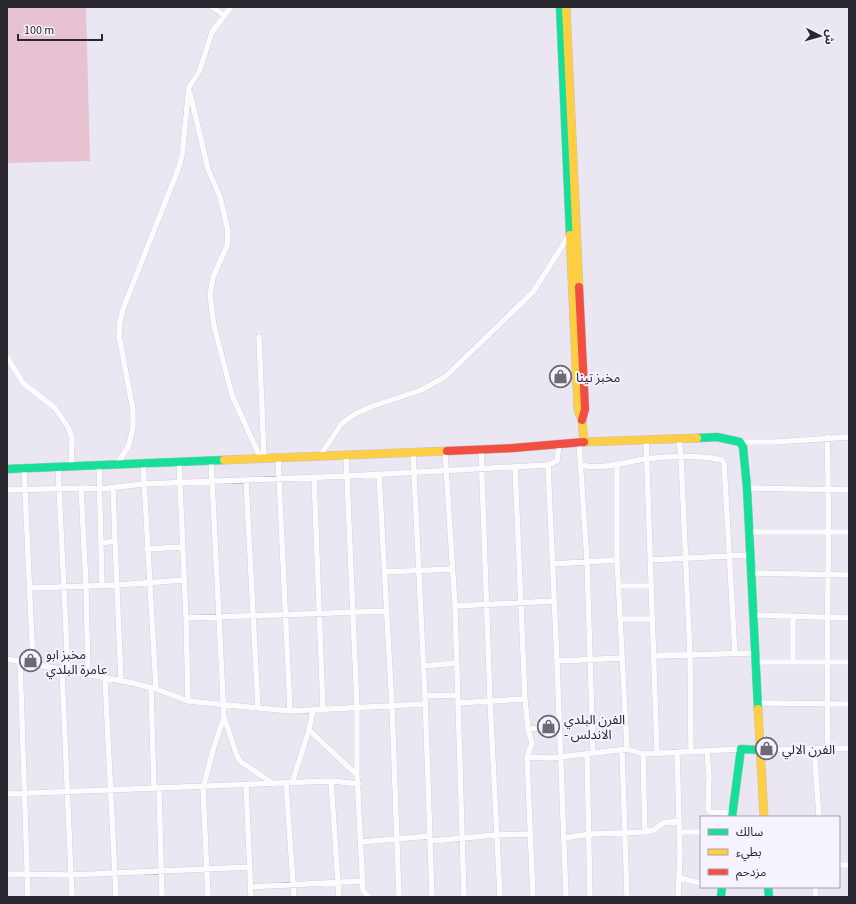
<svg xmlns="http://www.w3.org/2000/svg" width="856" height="904" font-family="'Source Sans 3','Noto Sans Arabic',sans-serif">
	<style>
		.green { fill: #e7c2d3 }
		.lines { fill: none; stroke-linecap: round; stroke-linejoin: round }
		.street-casing { stroke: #c2bfc7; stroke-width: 6 }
		.fast-casing { stroke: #c2bfc7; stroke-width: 9 }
		.slow-casing { stroke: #c2bfc7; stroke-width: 9 }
		.jam-casing { stroke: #c2bfc7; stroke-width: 9 }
		.street { stroke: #fcfbfd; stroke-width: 5.5 }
		.fast { stroke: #16e098; stroke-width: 8 }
		.slow { stroke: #ffcf43; stroke-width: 8 }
		.jam { stroke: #f24e42; stroke-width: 8 }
		.labels { text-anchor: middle; stroke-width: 4; stroke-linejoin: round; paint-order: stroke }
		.poi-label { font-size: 13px; fill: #2a272e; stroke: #f6f2fe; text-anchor: start }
	</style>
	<rect width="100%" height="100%" fill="#ebe7f2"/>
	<!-- green -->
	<path class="green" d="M7,7H86L90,161L7,163Z"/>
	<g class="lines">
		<defs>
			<path id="street" d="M212,7L224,15
				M190,93L208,169L220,197L228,231L227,246L213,277L210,295L214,326L232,395L260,457
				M259,337L264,457
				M7,357L23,383L55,408L68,427L72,438L71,467
				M827,437C831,541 825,644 828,748
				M679,438L681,457L690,655L691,752
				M646,439L657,753
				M740,442H775L849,437
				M579,443L587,561L593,752
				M481,450L490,701L500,897
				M445,451L455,606L464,897
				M413,453L425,696L432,897
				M346,455L357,707V775L363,891L369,897
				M320,456L342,423L355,414L373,406L421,390L445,377L533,292L570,234
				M278,457L290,711
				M179,462L186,618L188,701
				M143,463L156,689
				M617,464V560L627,749
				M117,465L129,445L133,427V410L119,336L120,322L123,309L179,167L182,155L189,87L199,72L212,32L231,7
				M548,465L557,661L566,897
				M581,465C602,470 624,462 645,459C664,456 704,455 722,460L724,463L735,654
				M99,466L102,586
				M515,466L525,699L528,729L532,743L527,757L533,897
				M58,467L68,672
				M24,468L33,664
				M379,475L392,706L399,897
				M314,477L323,710
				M246,480L258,707
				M81,488L100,489L143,484L348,476L548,465L557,461L559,445
				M747,488L849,490
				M7,490L81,488L86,585L88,675
				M748,532H849
				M115,541L121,681
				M102,543L115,541L113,488
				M147,549L183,547
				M650,560L749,555
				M552,564L617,560
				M385,572L452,569
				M751,573L849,575
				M619,586H652
				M31,588L117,585L184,580
				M455,606L554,601
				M753,615L849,618
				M793,616V662
				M186,618L387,611
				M620,619H653
				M655,656L754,653
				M7,659L133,683L156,689L188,701L290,711L425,704
				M20,661L28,897
				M557,661L622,658
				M755,662H849
				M423,666L457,663
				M62,671L72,897
				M105,679L116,897
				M151,689L154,789
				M425,696L457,695
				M458,703L525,699
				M758,703L849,704
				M224,717L237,756L241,762L274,784
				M528,729L559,727
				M309,730L357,775
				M814,748L819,817
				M622,750L627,897
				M760,750L849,748
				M707,751L709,776L708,809L710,812L732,813
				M677,752L680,854L678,897
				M587,753L590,897
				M643,754L645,832
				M527,757L551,758L627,749L643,754L741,749
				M331,781L339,897
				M286,783L294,897
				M292,783L309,730L313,710
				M246,785L251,897
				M159,789L162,897
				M7,794L331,781L359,784
				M679,832H701
				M564,838L590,834L645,832L654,830L663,823L679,821
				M431,841L496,835L531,834
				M362,842L430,836
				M839,865H849
				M7,874L70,875L250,867
				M679,878L701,883
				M250,887L363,881
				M815,887L816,897
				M208,897L203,788L213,750L224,717L211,460"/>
			<path id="fast" d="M560,7L570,235
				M697,438L717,437L740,442L743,447L747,488L758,709
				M7,469L224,460
				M732,817L741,749L760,750
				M768,887L769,897
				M721,897L722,887"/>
			<path id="slow" d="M566,7L579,287
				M570,235L578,410L582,420L584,442L697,438
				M224,460L447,451
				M758,709L764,817"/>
			<path id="jam" d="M579,287L585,409L582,420
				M447,451L513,448L584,442"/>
		</defs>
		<!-- street casing -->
		<use href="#street" class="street-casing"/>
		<!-- fast casing -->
		<use href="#fast" class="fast-casing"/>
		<!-- slow casing -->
		<use href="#slow" class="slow-casing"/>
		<!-- jam casing -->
		<use href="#jam" class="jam-casing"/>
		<!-- street -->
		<use href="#street" class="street"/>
		<!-- fast -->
		<use href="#fast" class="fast"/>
		<!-- slow -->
		<use href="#slow" class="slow"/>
		<!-- jam -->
		<use href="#jam" class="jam"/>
	</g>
	<!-- icons -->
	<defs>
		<symbol id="shop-ring" viewBox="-11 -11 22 22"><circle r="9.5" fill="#f6f2fe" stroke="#6e6a73" stroke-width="1.5"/><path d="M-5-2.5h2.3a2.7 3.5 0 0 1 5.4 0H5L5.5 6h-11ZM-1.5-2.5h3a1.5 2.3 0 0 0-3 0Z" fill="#6e6a73"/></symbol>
	</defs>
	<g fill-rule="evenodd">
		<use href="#shop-ring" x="548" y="364" width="25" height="25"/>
		<use href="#shop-ring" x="18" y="648" width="25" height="25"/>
		<use href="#shop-ring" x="536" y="714" width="25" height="25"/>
		<use href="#shop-ring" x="754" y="736" width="25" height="25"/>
	</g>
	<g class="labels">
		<!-- poi labels -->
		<g class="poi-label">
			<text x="576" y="382">مخبز تينا</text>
			<text x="46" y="659">مخبز ابو<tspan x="46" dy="15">عامرة البلدي</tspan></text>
			<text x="564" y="724">الفرن البلدي<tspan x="564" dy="15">- الاندلس</tspan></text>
			<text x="782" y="754">الفرن الالي</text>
		</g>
	</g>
	<!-- border -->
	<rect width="856" height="904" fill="none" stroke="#2a272e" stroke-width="16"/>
	<!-- legend -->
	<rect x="700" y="816" width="140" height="72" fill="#f6f2fe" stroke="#a4a1ab"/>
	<rect x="708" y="829" width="20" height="6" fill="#16e098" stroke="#a4a1ab"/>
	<text x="736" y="836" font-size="12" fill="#2a272e">سالك</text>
	<rect x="708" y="849" width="20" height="6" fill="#ffcf43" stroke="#a4a1ab"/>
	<text x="736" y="856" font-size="12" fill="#2a272e">بطيء</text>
	<rect x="708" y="869" width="20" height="6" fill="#f24e42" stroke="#a4a1ab"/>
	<text x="736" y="876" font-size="12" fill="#2a272e">مزدحم</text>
	<!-- north arrow -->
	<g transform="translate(820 36) rotate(96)" stroke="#f6f2fe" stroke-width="3" paint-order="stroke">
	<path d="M0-3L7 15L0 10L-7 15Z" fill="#2a272e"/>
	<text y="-6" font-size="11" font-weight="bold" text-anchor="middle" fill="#2a272e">ش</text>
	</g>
	<!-- scale -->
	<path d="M18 34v6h84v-6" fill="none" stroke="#2a272e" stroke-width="2"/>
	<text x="24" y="34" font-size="12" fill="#2a272e" stroke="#f6f2fe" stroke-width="3" paint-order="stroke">100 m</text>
</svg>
